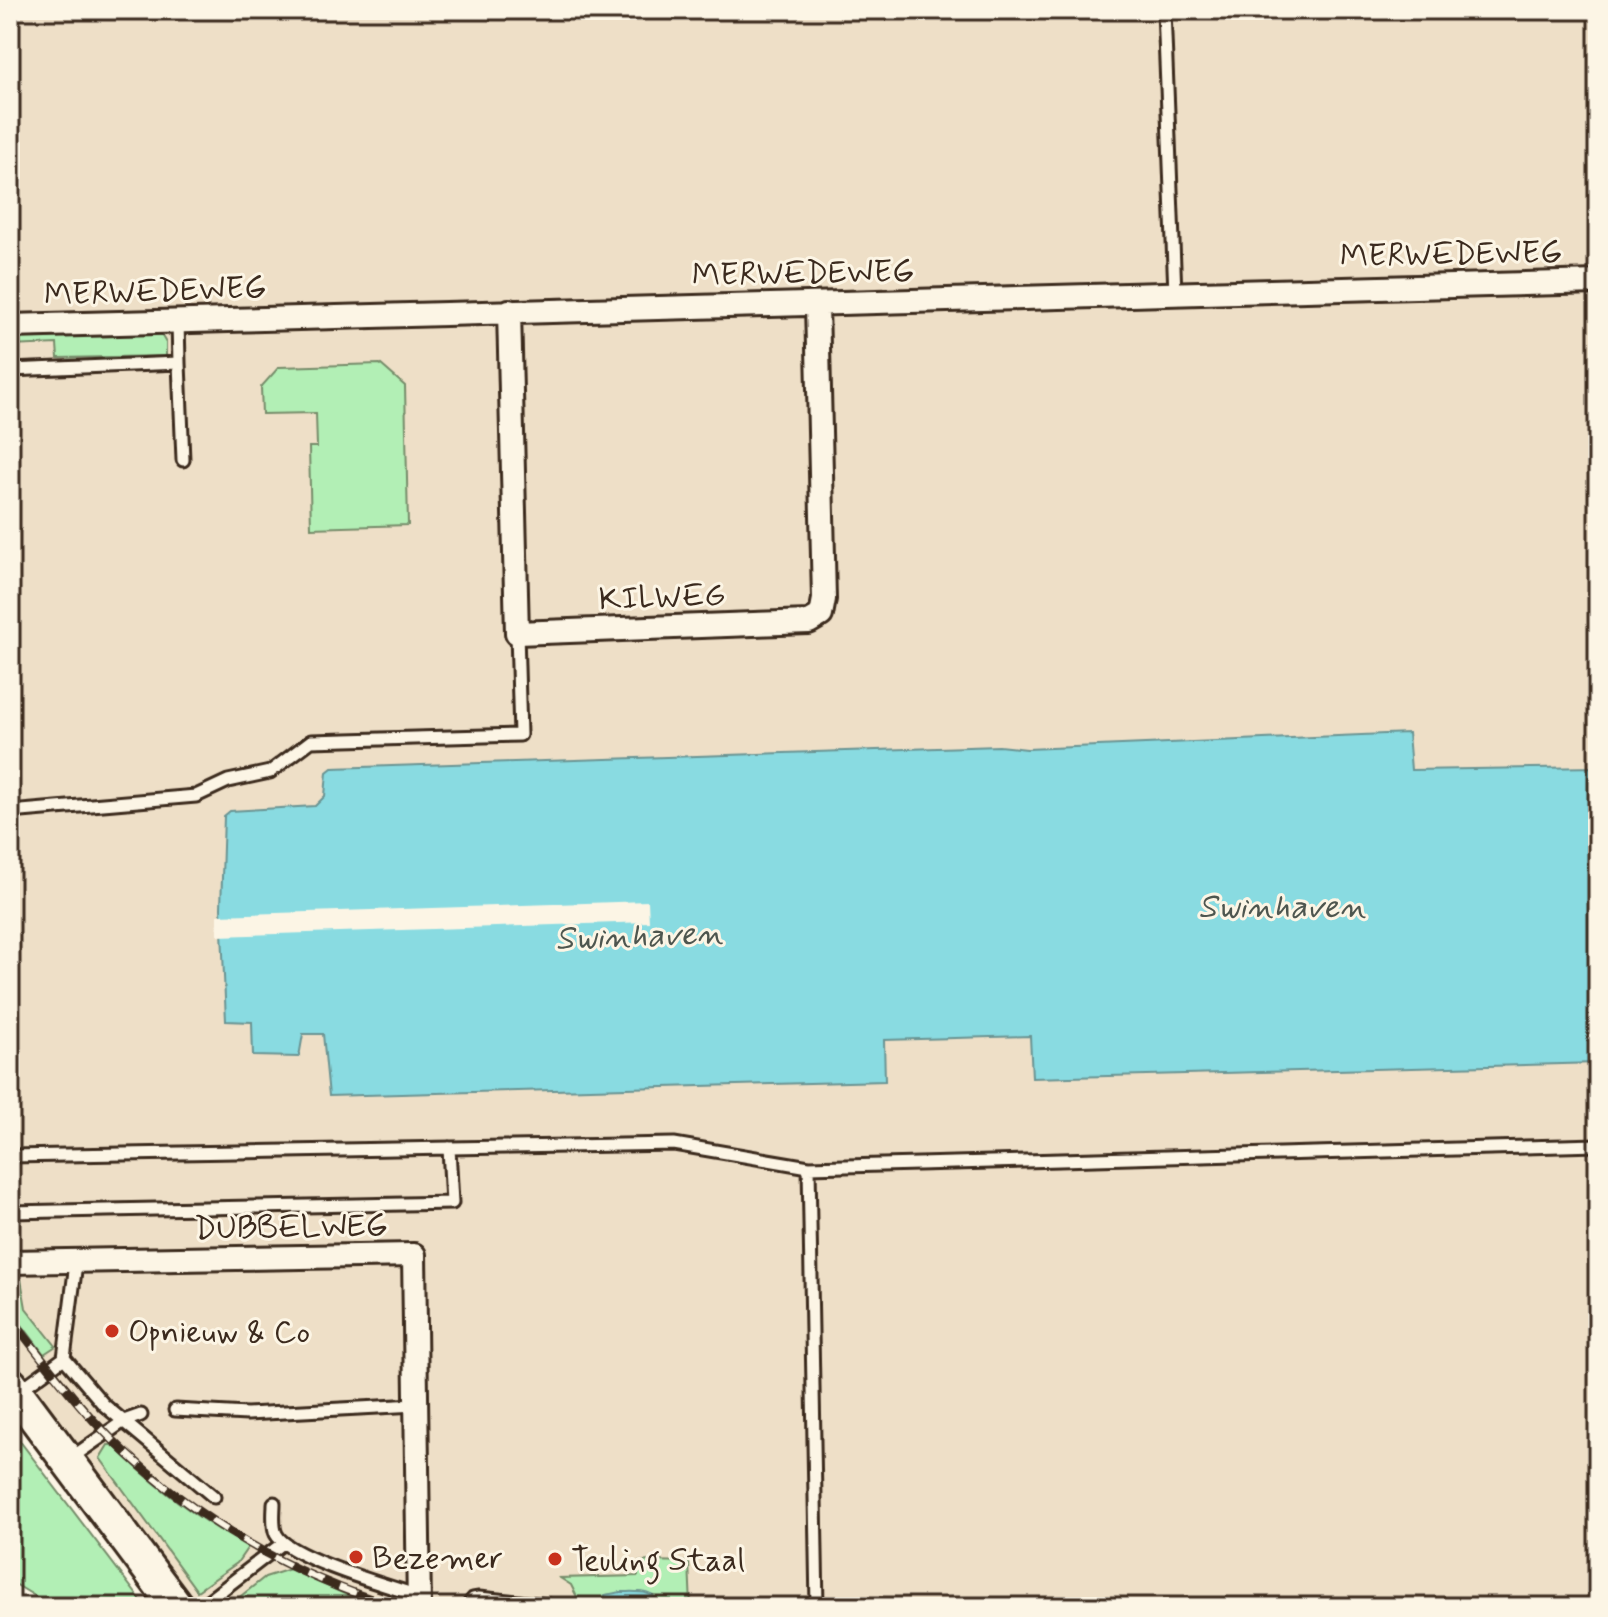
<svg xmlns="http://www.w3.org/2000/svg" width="1608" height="1617" font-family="Mynerve,sans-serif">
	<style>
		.built { fill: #eedfc7 }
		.green { fill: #b2efb5; stroke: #768c6a; stroke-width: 2 }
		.water { fill: #89dbe1; stroke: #6a9493; stroke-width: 2 }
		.pier { fill: #fcf5e5 }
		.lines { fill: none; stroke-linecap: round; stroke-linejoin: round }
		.service-casing { stroke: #3b2a1e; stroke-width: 17 }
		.minor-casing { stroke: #3b2a1e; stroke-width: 28 }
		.secondary-casing { stroke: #3b2a1e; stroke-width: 38 }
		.service { stroke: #fcf5e5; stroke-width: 11 }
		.minor { stroke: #fcf5e5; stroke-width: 22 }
		.secondary { stroke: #fcf5e5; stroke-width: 32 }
		.rail-casing { stroke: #3b2a1e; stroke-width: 9 }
		.rail { stroke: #fcf5e5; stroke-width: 6; stroke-dasharray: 18; stroke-linecap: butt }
		.poi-dot { fill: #c8321e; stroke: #fcf5e5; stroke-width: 3 }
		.labels { text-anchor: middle; stroke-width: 6; stroke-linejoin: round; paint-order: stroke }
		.street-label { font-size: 32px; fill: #3b2a1e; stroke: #fcf5e5 }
		.poi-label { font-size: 32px; fill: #3b2a1e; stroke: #fcf5e5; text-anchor: start }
		.water-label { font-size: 34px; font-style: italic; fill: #4e564f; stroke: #fcf5e5 }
	</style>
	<rect width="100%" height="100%" fill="#fcf5e5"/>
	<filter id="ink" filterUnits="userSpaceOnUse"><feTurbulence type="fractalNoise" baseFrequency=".0125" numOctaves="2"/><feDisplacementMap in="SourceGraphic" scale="16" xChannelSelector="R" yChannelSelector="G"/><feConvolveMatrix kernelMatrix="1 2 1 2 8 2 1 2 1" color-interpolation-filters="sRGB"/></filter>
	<g filter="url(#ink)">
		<!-- built -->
		<path class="built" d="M10,10H1598V1607H167L10,1394Z"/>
		<!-- green -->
		<path class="green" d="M160,333L166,343V356L58,358L57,344L10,346V338Z
			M380,364L405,386L408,525L311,528L309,447H317L316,413L262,414L261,387L279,367Z
			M10,1279H21L26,1308L56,1346L44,1354L10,1309Z
			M10,1428L146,1607H44L38,1598L10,1581Z
			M108,1445H113C153,1485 199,1520 248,1547L237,1563L197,1591L100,1458Z
			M650,1561L689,1562L691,1607H662C652,1586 625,1592 606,1595L603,1607H582L571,1585L560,1578L638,1576L639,1562Z
			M290,1569L349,1596L387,1607H227L265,1577Z"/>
		<!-- water -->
		<path class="water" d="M1408,733L1411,770L1598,767V1063L1032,1078L1030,1036L884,1040L885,1081L329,1096L323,1034H303L299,1057L253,1056L252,1022L226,1021L221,908L224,816L230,811L315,806L325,796L327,772L332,768L999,746L1027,749Z
			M621,1592C637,1592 654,1589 662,1607H603L605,1595Z"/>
		<!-- pier -->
		<path class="pier" d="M648,901L649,922L218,936L217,915Z"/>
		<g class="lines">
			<defs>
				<path id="service" d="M1164,10L1175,293
					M178,322L179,363
					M10,370L179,363L183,460
					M10,812L196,796L228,781L270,772L311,741L520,735L517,633
					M10,1156L674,1144L809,1167L1598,1145
					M809,1167L817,1607
					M10,1212L452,1203L449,1148
					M64,1358L104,1405L214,1497
					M20,1390L64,1358L76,1263
					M175,1410L247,1414L416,1405
					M71,1458L124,1421L141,1415
					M274,1503C274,1512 272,1526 276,1534C288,1558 391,1587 419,1596
					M200,1607L283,1543
					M467,1607L473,1599L479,1598L548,1605"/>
				<path id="minor" d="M509,311L517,633L809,622L821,615L824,599L817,305
					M10,326L1598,282
					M10,1262L414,1255L419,1607"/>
				<path id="secondary" d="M10,1384L177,1607"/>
			</defs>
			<!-- service casing -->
			<use href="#service" class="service-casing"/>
			<!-- minor casing -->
			<use href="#minor" class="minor-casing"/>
			<!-- secondary casing -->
			<use href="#secondary" class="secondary-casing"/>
			<!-- service -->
			<use href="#service" class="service"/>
			<!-- minor -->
			<use href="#minor" class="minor"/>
			<!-- secondary -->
			<use href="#secondary" class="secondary"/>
			<defs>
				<path id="rail" d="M10,1317C37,1352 64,1388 94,1421C176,1508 283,1574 397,1607"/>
			</defs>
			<!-- rail casing -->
			<use href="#rail" class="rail-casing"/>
			<!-- rail -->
			<use href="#rail" class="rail"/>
		</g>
	</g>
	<!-- markers -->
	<g class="poi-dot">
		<circle cx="112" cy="1331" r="8"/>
		<circle cx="356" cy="1557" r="8"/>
		<circle cx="555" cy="1559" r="8"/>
	</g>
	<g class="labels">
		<!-- street labels -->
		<g class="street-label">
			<text transform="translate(1451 253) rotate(-1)" y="11">MERWEDEWEG</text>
			<text transform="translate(803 272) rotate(-1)" y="11">MERWEDEWEG</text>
			<text transform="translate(155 290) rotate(-2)" y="11">MERWEDEWEG</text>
			<text transform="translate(662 596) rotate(-2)" y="11">KILWEG</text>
			<text transform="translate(291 1226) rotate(-1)" y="11">DUBBELWEG</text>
		</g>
		<!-- poi labels -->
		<g class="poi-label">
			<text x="128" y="1342">Opnieuw &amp; Co</text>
			<text x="372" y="1568">Bezemer</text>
			<text x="571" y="1570">Teuling Staal</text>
		</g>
		<!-- water labels -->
		<g class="water-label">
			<text x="1282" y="917">Swinhaven</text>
			<text transform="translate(639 934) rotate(-2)" y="12">Swinhaven</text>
		</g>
	</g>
	<!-- margin -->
	<rect width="1608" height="1617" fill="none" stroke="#fcf5e5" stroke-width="40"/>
	<rect x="20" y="20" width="1568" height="1577" fill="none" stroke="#3b2a1e" stroke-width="3" filter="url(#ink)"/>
</svg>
